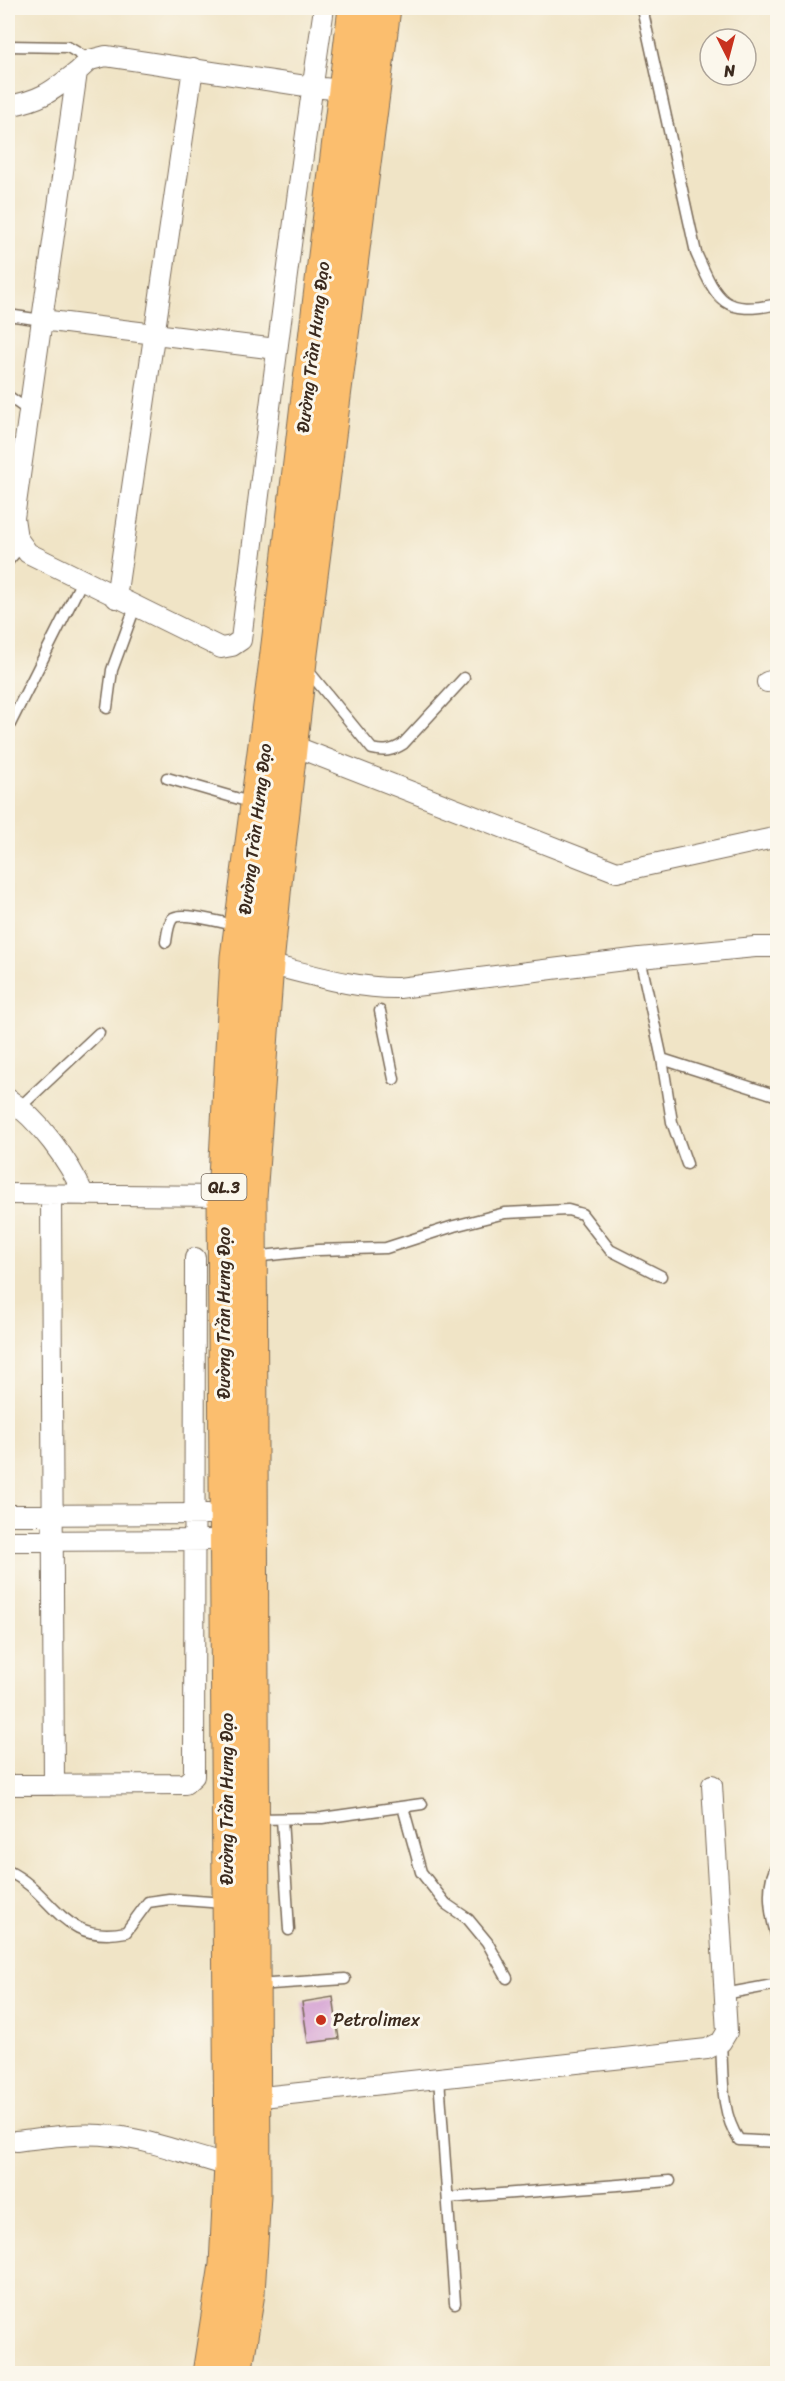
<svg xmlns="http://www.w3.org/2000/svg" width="785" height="2381" font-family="Sriracha,sans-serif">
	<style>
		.building { fill: #ce92cf }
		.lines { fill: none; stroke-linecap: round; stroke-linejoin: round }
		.lane-casing { stroke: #7a6b59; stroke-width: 13 }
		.street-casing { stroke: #7a6b59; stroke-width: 22 }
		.highway-casing { stroke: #7a6b59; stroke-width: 35 }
		.lane { stroke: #fff; stroke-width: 10 }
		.street { stroke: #fff; stroke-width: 20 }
		.highway { stroke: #fbbe6e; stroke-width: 33 }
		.poi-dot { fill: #c8321e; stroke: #fbf7ec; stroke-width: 2 }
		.labels { text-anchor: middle; stroke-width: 6; stroke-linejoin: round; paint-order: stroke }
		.shield { fill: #fbf7ec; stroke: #75685c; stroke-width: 1.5 }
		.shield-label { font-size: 16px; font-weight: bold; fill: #3b2a1e }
		.street-label { font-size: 18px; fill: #3b2a1e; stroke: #fbf7ec }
		.poi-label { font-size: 18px; fill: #3b2a1e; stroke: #fbf7ec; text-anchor: start }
	</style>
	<rect width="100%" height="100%" fill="#fbf7ec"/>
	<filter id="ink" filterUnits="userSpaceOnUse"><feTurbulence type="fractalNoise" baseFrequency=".0167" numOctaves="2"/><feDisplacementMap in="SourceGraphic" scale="12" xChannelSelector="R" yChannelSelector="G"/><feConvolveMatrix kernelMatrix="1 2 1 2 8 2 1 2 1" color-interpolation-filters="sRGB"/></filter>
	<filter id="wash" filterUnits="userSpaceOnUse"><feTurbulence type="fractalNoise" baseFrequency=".008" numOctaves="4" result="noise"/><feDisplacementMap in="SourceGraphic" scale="24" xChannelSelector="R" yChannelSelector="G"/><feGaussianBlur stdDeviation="1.35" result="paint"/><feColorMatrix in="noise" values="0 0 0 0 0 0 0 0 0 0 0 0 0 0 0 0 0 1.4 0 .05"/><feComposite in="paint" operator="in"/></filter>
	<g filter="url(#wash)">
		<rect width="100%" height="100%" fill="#f0e4c6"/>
		<g id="blocks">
			<!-- building -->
			<path class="building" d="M333,1997L339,2039L308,2043L302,2002Z"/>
		</g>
	</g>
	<g filter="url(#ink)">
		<use href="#blocks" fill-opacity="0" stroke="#7a6b59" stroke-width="1.5"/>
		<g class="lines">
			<defs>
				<path id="lane" d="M642,8L696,253C717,300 722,316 778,304
					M8,46L68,47L90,60
					M8,315L42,320
					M8,396L29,411
					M8,561L22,545
					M306,668L372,749C384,752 392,751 403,744L464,678
					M107,708L112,670L135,607
					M8,728L82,581
					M167,778L253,803
					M166,942C167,935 168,925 172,919C180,910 227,924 239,926
					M640,958L662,1059L672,1122L687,1164
					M380,1011L394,1079
					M662,1059L778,1096
					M20,1107L99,1033
					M253,1257L318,1250L386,1248L454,1226L505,1213L568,1210L582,1214L610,1250L661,1276
					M403,1807L421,1872L446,1904L468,1919L487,1942L507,1978
					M255,1819L322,1818L422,1804
					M282,1819L289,1930
					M778,1864C764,1884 771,1919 778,1941
					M8,1871C55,1894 61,1945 126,1932L148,1902L169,1899L224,1903
					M256,1985L345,1979
					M724,1994L778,1984
					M721,2042C723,2073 720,2113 739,2140L778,2142
					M439,2078L455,2303
					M448,2198L670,2181"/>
				<path id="street" d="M324,8C293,218 267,429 241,640L232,646L221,648L28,553L17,538L14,518L77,72L90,60L106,56L312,87L344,90
					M8,106C41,100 51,92 77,72
					M42,320L276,349
					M116,598L193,68
					M767,682L778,679
					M291,745L617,872L778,837
					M258,962C304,972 352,989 399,988L640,958L755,947H778
					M8,1099C39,1119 69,1161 84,1195
					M8,1194L224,1196
					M51,1195L54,1785
					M8,1515L208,1514
					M8,1541L226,1540
					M8,1785L185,1784L194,1776L195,1258
					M253,2098L707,2049L721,2042L727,2032L712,1785
					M16,2141C48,2137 81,2132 113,2136C154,2140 192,2157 231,2166"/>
				<path id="highway" d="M209,2374L226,2265L231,2166L224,1196L237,957L276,661L355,8
					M235,2374L248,2293L254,2195L250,1197L267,964L276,873L300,661L384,8"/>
			</defs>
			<!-- lane casing -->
			<use href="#lane" class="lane-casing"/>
			<!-- street casing -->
			<use href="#street" class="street-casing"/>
			<!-- highway casing -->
			<use href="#highway" class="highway-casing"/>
			<!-- lane -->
			<use href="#lane" class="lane"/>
			<!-- street -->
			<use href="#street" class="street"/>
			<!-- highway -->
			<use href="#highway" class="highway"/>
		</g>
	</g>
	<!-- markers -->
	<circle class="poi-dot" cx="321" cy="2020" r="6"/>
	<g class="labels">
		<!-- shield labels -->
		<rect class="shield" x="201.5" y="1174" width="45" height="26" rx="4.5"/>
		<g class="shield-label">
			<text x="224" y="1193">QL.3</text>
		</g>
		<!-- street labels -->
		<g class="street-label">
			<text transform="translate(313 347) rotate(-83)" y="6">Đường Trần Hưng Đạo</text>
			<text transform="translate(255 829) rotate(-83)" y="6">Đường Trần Hưng Đạo</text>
			<text transform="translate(224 1313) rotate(-90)" y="6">Đường Trần Hưng Đạo</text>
			<text transform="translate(227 1799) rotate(-90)" y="6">Đường Trần Hưng Đạo</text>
		</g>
		<!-- poi labels -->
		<g class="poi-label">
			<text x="333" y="2026">Petrolimex</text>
		</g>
	</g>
	<!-- margin -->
	<rect width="785" height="2381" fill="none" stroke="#fbf7ec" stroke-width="30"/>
	<!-- north arrow -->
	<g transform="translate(728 57) rotate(174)"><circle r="28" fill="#fbf7ec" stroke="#aea59a" stroke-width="1.5"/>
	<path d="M0-4.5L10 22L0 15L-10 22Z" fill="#c8321e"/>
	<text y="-9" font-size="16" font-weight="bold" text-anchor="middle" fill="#3b2a1e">N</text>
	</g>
</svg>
